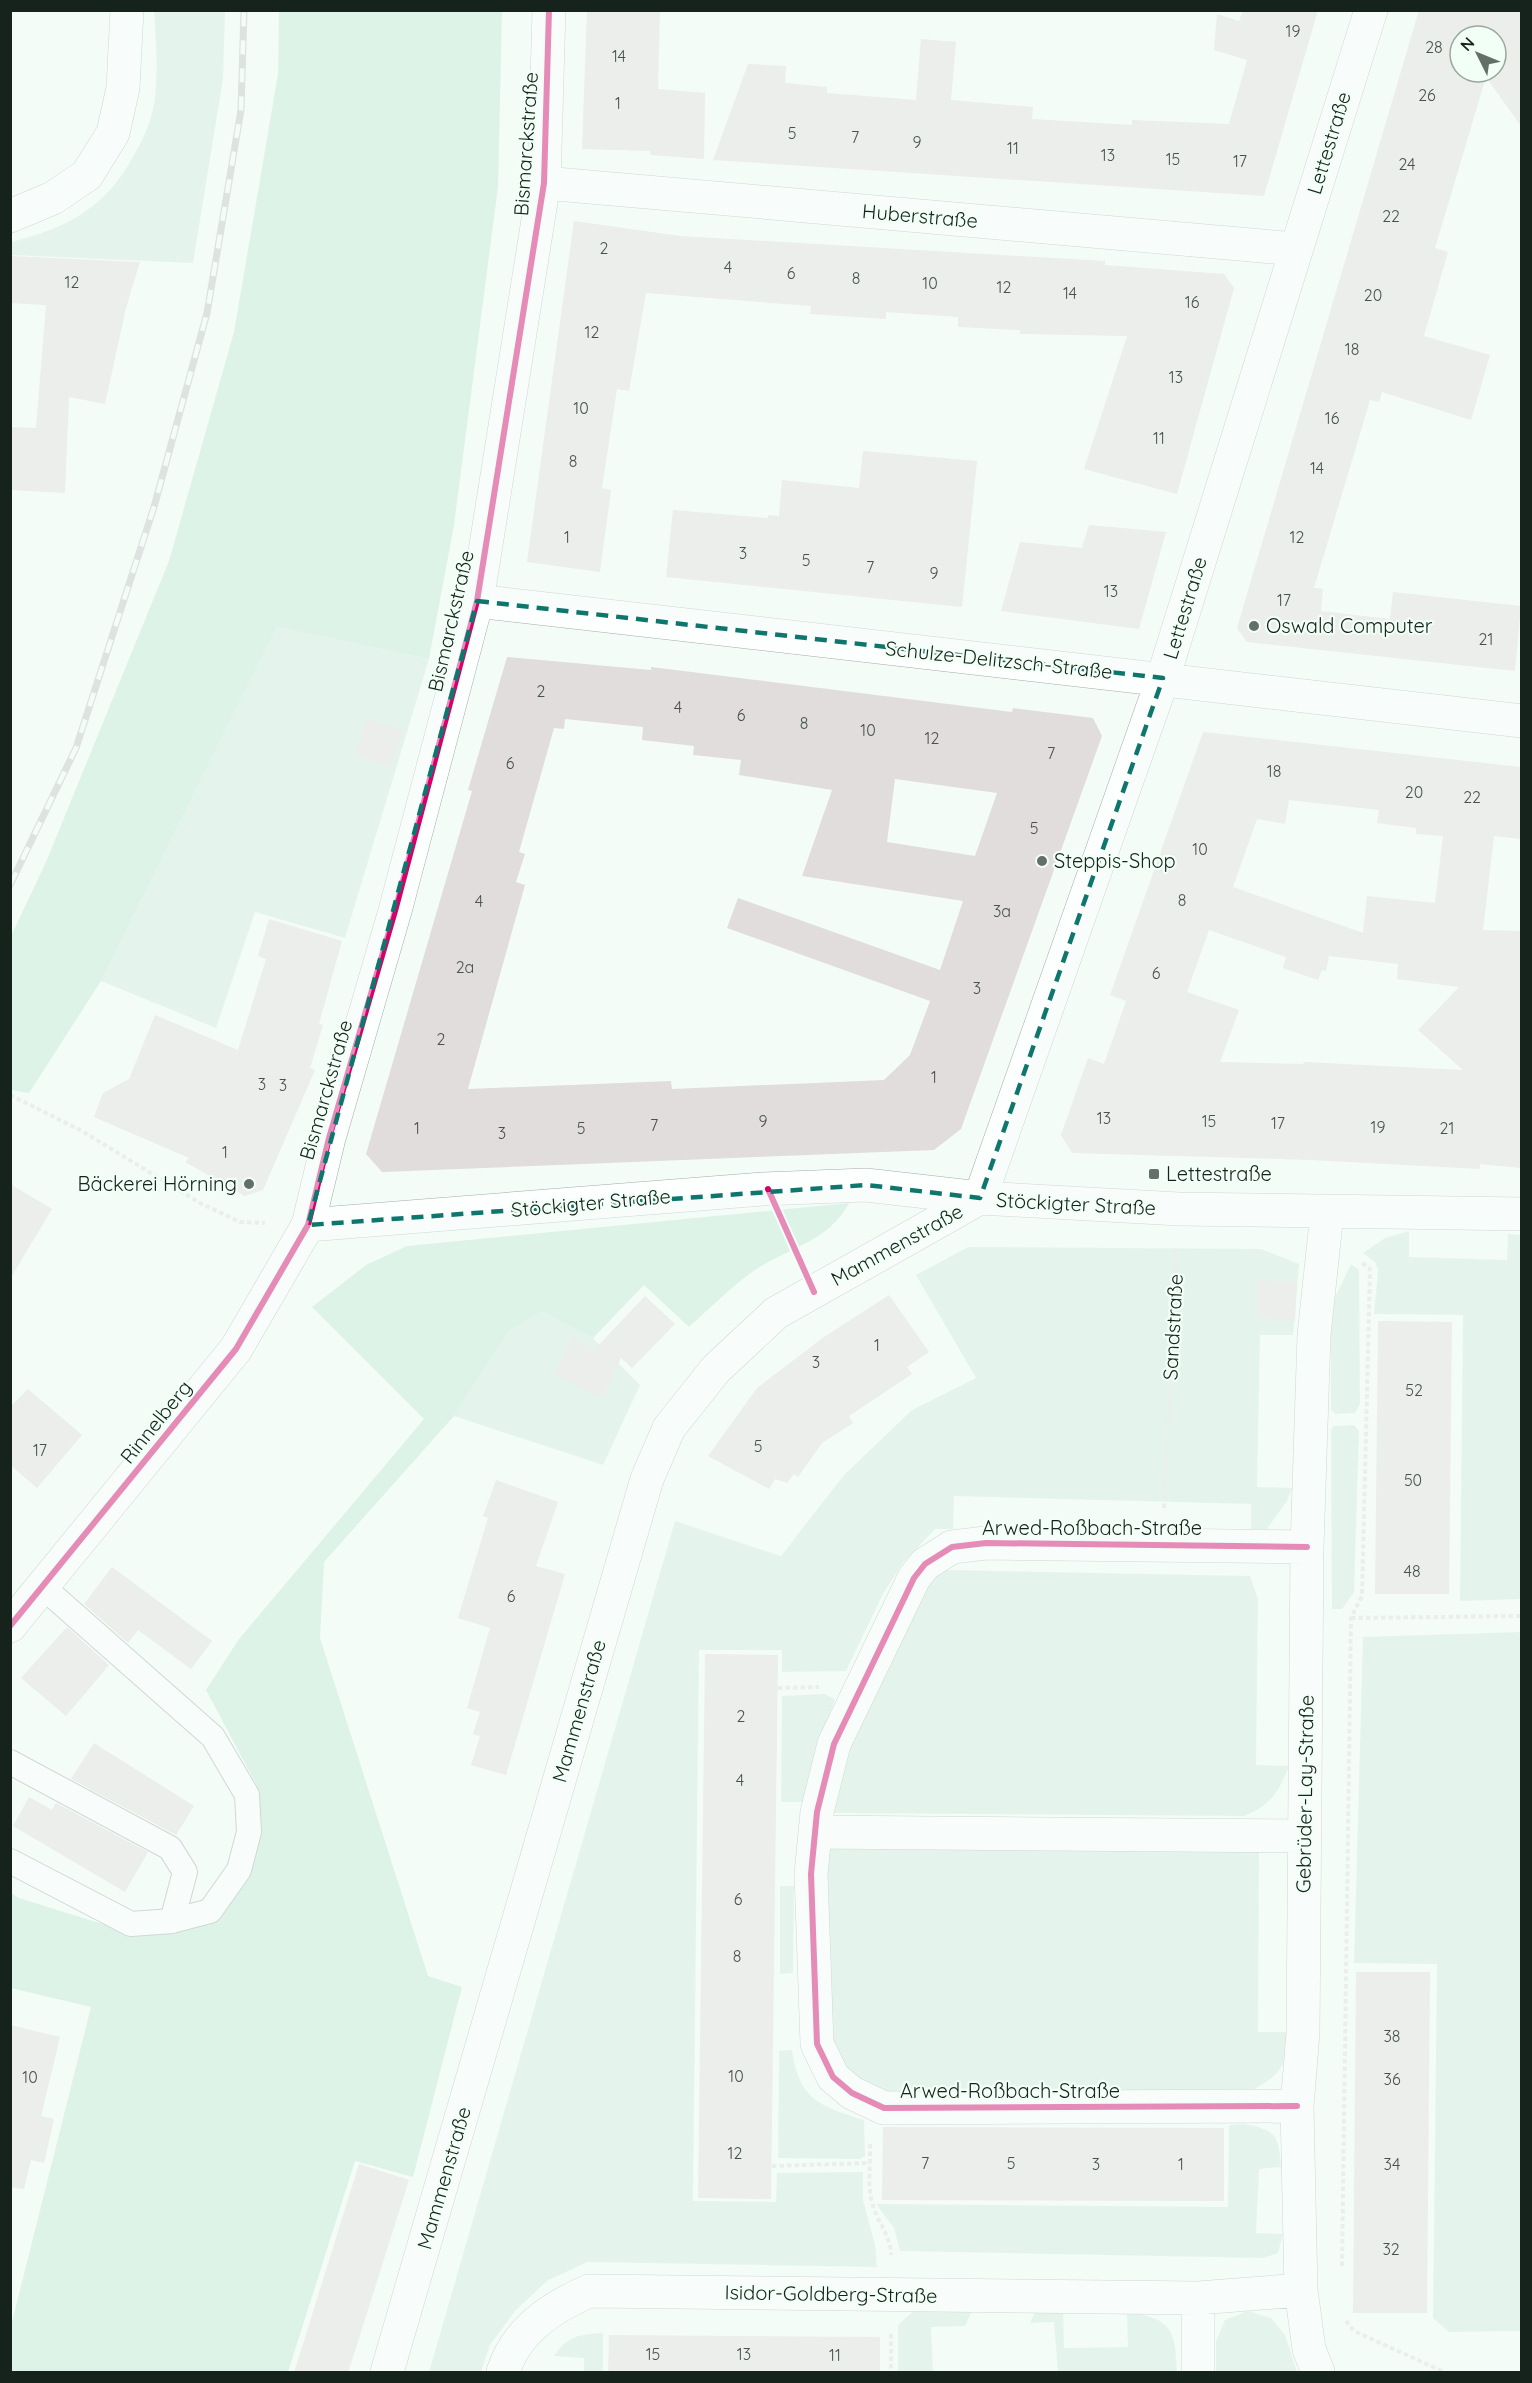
<svg xmlns="http://www.w3.org/2000/svg" width="1532" height="2383" font-family="Quicksand,sans-serif">
	<style>
		.green { fill: #d0ecde }
		.forest { fill: #c2e8d6 }
		.building { fill: #e0dddc; fill-rule: evenodd }
		.lines { fill: none; stroke-linecap: round; stroke-linejoin: round }
		.service-casing { stroke: #a3ada8; stroke-width: 26 }
		.minor-casing { stroke: #a3ada8; stroke-width: 34 }
		.path { stroke: #dddfde; stroke-width: 4; stroke-dasharray: 4.5 3; stroke-linecap: butt }
		.service { stroke: #fdfffe; stroke-width: 24 }
		.minor { stroke: #fdfffe; stroke-width: 33 }
		.rail-casing { stroke: #c2c5c3; stroke-width: 7 }
		.rail { stroke: #f1fff7; stroke-width: 4.5; stroke-dasharray: 14; stroke-linecap: butt }
		.cycleway-casing { stroke: #f1fff7; stroke-width: 10 }
		.cycleway { stroke: #d6006c; stroke-width: 6 }
		.marked { fill: none; stroke: #0f766e; stroke-width: 4.5; stroke-dasharray: 12 8; stroke-linejoin: round }
		.poi-dot { fill: #636f69; stroke: #f1fff7; stroke-width: 2 }
		.labels { text-anchor: middle; stroke-width: 4.5; stroke-linejoin: round; paint-order: stroke }
		.number-label { font-size: 16px; fill: #48524c }
		.street-label { font-size: 20px; fill: #15231c; stroke: #f1fff7 }
		.poi-label { font-size: 20px; fill: #15231c; stroke: #f1fff7; text-anchor: start }
	</style>
	<rect width="100%" height="100%" fill="#f4fcf8"/>
	<!-- green -->
	<path class="green" d="M154,11H225L223,79L193,263L11,255V242C68,228 107,207 135,153C145,136 153,117 155,97C158,70 156,39 154,11Z
		M277,627L429,659L345,938L255,912L216,1028L101,981Z
		M1409,1231V1257L1507,1260L1508,1234L1521,1235V1599L1460,1601L1463,1315L1374,1314L1378,1270L1375,1262L1363,1253L1385,1238Z
		M968,1247L1261,1249L1299,1264L1293,1335H1260L1257,1487L1292,1488L1287,1501L1267,1529H1251V1504L954,1496L953,1529H935L902,1564L883,1594L846,1671L782,1672V1650H699L693,2201L776,2202L777,2173L863,2172V2200L875,2245L877,2267L587,2262L547,2281L516,2310L490,2345L481,2372H429L675,1521L781,1556L844,1475L912,1410L976,1378L916,1275Z
		M1351,1264L1359,1270L1360,1404L1355,1413L1336,1414L1331,1410V1306Z
		M542,1310L593,1338L640,1385L603,1465L454,1416L509,1331Z
		M1354,1425L1359,1431L1354,1592L1342,1609H1332L1331,1430L1334,1426Z
		M945,1570L1250,1576L1258,1599L1256,1765L1289,1766C1278,1793 1272,1804 1244,1816L831,1813L846,1750L928,1580Z
		M1521,1632V2331L1449,2332L1433,2318L1437,1964L1354,1963L1363,1637Z
		M824,1694L835,1699L823,1733L806,1798L802,1802H781L782,1696Z
		M828,1848L1259,1852L1258,2032H1288C1289,2070 1276,2077 1246,2094H892L855,2082L824,2042L822,1875Z
		M780,1886H794L793,1973L780,1974Z
		M792,2050C799,2100 820,2106 864,2120L865,2156L860,2159L778,2158L779,2051Z
		M1244,2124C1276,2130 1279,2135 1281,2167L1259,2169L1256,2233L1283,2234L1278,2253L1263,2258L900,2251L894,2228L876,2204L1228,2207L1229,2125Z
		M917,2308L973,2309L965,2326L931,2327L933,2372H898V2325Z
		M1063,2311L1064,2348L1128,2347L1127,2312C1171,2318 1176,2330 1177,2372H1058L1054,2322L1030,2323L1035,2312Z
		M1248,2311L1271,2318L1285,2335L1297,2372H1216V2341L1225,2320Z
		M603,2333V2372H584V2358L554,2356C567,2336 580,2334 603,2333Z"/>
	<!-- forest -->
	<path class="forest" d="M279,11H502L498,187L454,525L429,659L277,627L101,981L29,1093L11,1090V936L46,862L169,561L234,332L278,74Z
		M849,1203C828,1243 786,1248 752,1272C730,1288 709,1309 689,1327L644,1285L593,1338L542,1311L509,1331L454,1416L324,1562L320,1638L428,1976L462,1987L413,2177L355,2161L288,2372H11V2326L91,2007L11,1988L10,1892L19,1898L141,1936L221,1916L253,1866L257,1786L206,1690L239,1639L424,1419L312,1307L366,1265L407,1246Z"/>
	<!-- building -->
	<path class="building" d="M587,10H660L658,89L705,93L704,159L651,155L650,151L582,149Z
		M1243,10H1318L1264,196L713,160L748,64L786,66L785,83L827,87V93L916,100L921,39L956,42L951,100L1033,107L1032,119L1132,125V120L1229,124L1247,60L1214,50L1217,14L1239,21Z
		M1419,10H1521V126L1486,77L1435,248L1448,252L1424,336L1490,355L1471,420L1382,392L1379,402L1370,400L1314,588L1323,589L1321,611L1390,619L1393,592L1521,606L1515,671L1247,642L1237,628ZM1460,36H1496V72H1460Z
		M574,221L680,236L1105,261V265L1224,274L1234,288L1177,494L1084,469L1127,336L1020,334V330L958,327V317L886,312V319L810,314L811,306L646,293L629,391L617,389L602,488L611,490L600,572L527,562Z
		M10,256L140,262L126,308L105,404L69,397L65,493L10,490V427L36,428L46,305L10,303Z
		M863,451L977,461L962,607L666,577L673,510L768,518V515L779,516L782,480L859,488Z
		M1089,525L1166,532L1139,629L1001,611L1020,542L1082,548Z
		M507,657L651,670V667L1012,712L1013,708L1093,718L1102,736L961,1129L934,1150L382,1172L366,1154L472,791L468,790ZM565,719L643,727L642,740L694,746L693,755L741,760L739,775L832,790L802,876L963,901L940,970L738,898L727,928L930,1001L910,1055L884,1080L672,1089L671,1081L468,1089L525,885L516,882L525,854L519,852L554,728L564,729ZM895,779L997,793L975,856L887,842Z
		M366,719L403,730L391,767L355,756Z
		M1203,732L1521,767V839L1494,836L1483,930L1521,931V1168L1480,1164V1169L1311,1160L1072,1153L1061,1135L1088,1058L1104,1064L1126,1001L1110,995ZM1289,800L1379,810L1377,823L1416,828V834L1443,836L1435,903L1367,896L1363,933L1233,887L1257,819L1285,824ZM1209,930L1286,957L1283,968L1318,980L1322,970L1326,971L1329,956L1398,964L1397,979L1459,987L1418,1030L1463,1070L1304,1062L1303,1064L1220,1062L1239,1010L1187,992Z
		M269,919L342,941L319,1024L323,1025L310,1068L315,1070L263,1190L245,1196L185,1162L189,1158L94,1117L103,1093L129,1079L155,1015L238,1050L266,959L258,956Z
		M10,1184L52,1209L10,1279Z
		M1258,1280L1297,1282L1295,1321L1257,1318Z
		M889,1295L929,1352L907,1367L912,1374L849,1416L853,1423L822,1443L798,1477L794,1474L787,1483L775,1479L769,1489L708,1456L757,1388L824,1337Z
		M645,1296L675,1324L632,1368L621,1358L602,1398L554,1375L572,1338L595,1349Z
		M1378,1321L1452,1322L1449,1594H1375Z
		M28,1389L82,1435L37,1488L10,1465V1407Z
		M496,1480L558,1502L536,1566L565,1574L506,1775L471,1765L480,1736L473,1734L480,1712L467,1708L490,1628L458,1618L488,1518L483,1516Z
		M112,1567L212,1641L191,1669L138,1630L128,1643L84,1604Z
		M67,1627L109,1665L66,1716L21,1678Z
		M705,1654L778,1655L771,2199L698,2198Z
		M94,1743L194,1806L176,1835L71,1779Z
		M29,1797L52,1810L56,1803L148,1852L125,1892L13,1826Z
		M1356,1972H1430L1427,2313H1353Z
		M10,2025L60,2037L41,2116L54,2119L44,2163L31,2160L24,2189L10,2187Z
		M883,2127L1224,2128V2201L882,2200Z
		M359,2164L409,2180L348,2373H294Z
		M609,2335L880,2337V2373H608Z"/>
	<g class="lines">
		<defs>
			<path id="service" d="M10,1762L170,1848L185,1872L172,1921
				M10,1861L131,1924L172,1921L210,1911L239,1870L249,1832L247,1795L213,1737L43,1587"/>
			<path id="minor" d="M544,183L1296,249
				M10,216L53,198L87,175L113,133L123,88L127,10
				M477,601L1522,721
				M980,1198L1163,678L1371,10
				M308,1225L763,1189L866,1185L980,1198L1179,1209L1522,1214
				M10,1626L236,1349L308,1225L329,1138L395,911L477,601L544,183L549,10
				M815,1832L1305,1836
				M1297,2106L884,2108L852,2093L833,2077L817,2044L811,1874L817,1812L834,1744L914,1578L925,1564L952,1547L986,1543L1307,1547
				M1198,2298V2372
				M387,2372L647,1479L669,1428L716,1369L776,1313L980,1198
				M503,2372C516,2331 550,2308 589,2291L1198,2298L1301,2290
				M1318,2372L1309,2349L1301,2290L1297,2106L1303,2033L1307,1547L1314,1335L1327,1213"/>
		</defs>
		<!-- service casing -->
		<use href="#service" class="service-casing"/>
		<!-- minor casing -->
		<use href="#minor" class="minor-casing"/>
		<!-- path -->
		<path class="path" d="M10,1095L82,1131L200,1203L240,1222L265,1223
			M1164,1508L1177,1246
			M1351,1618L1522,1616
			M778,1688L819,1687
			M870,2144C871,2162 867,2184 872,2202C876,2221 891,2235 891,2255
			M772,2166L870,2163
			M1342,2266L1351,1618L1362,1596L1370,1269L1360,1261
			M1346,2321L1354,2331L1444,2372
			M891,2334V2372"/>
		<!-- service -->
		<use href="#service" class="service"/>
		<!-- minor -->
		<use href="#minor" class="minor"/>
		<defs>
			<path id="rail" d="M10,885L76,748L154,507L207,313L241,110L244,10"/>
		</defs>
		<!-- rail casing -->
		<use href="#rail" class="rail-casing"/>
		<!-- rail -->
		<use href="#rail" class="rail"/>
		<defs>
			<path id="cycleway" d="M768,1189L814,1292
				M10,1626L236,1349L308,1225L329,1138L395,911L477,601L544,183L549,10
				M1297,2106L884,2108L852,2093L833,2077L817,2044L811,1874L817,1812L834,1744L914,1578L925,1564L952,1547L986,1543L1307,1547"/>
		</defs>
		<!-- cycleway casing -->
		<use href="#cycleway" class="cycleway-casing"/>
		<!-- cycleway -->
		<use href="#cycleway" class="cycleway"/>
	</g>
	<!-- marked area -->
	<path d="M0 0H1532V2383H0ZM477,601L1163,678L980,1198L866,1185L308,1225Z" fill="#f4fcf8" fill-opacity=".55" fill-rule="evenodd"/>
	<path class="marked" d="M477,601L1163,678L980,1198L866,1185L308,1225Z"/>
	<!-- markers -->
	<g class="poi-dot">
		<circle cx="1254" cy="626" r="6"/>
		<circle cx="1042" cy="861" r="6"/>
		<rect x="1148" y="1168" width="12" height="12" rx="3"/>
		<circle cx="249" cy="1184" r="6"/>
	</g>
	<g class="labels">
		<!-- number labels -->
		<g class="number-label">
			<text x="1293" y="37">19</text>
			<text x="1434" y="53">28</text>
			<text x="619" y="62">14</text>
			<text x="1427" y="101">26</text>
			<text x="618" y="109">1</text>
			<text x="792" y="139">5</text>
			<text x="855" y="143">7</text>
			<text x="917" y="148">9</text>
			<text x="1013" y="154">11</text>
			<text x="1108" y="161">13</text>
			<text x="1173" y="165">15</text>
			<text x="1240" y="167">17</text>
			<text x="1407" y="170">24</text>
			<text x="1391" y="222">22</text>
			<text x="604" y="254">2</text>
			<text x="728" y="273">4</text>
			<text x="791" y="279">6</text>
			<text x="856" y="284">8</text>
			<text x="72" y="288">12</text>
			<text x="930" y="289">10</text>
			<text x="1004" y="293">12</text>
			<text x="1070" y="299">14</text>
			<text x="1373" y="301">20</text>
			<text x="1192" y="308">16</text>
			<text x="592" y="338">12</text>
			<text x="1352" y="355">18</text>
			<text x="1176" y="383">13</text>
			<text x="581" y="414">10</text>
			<text x="1332" y="424">16</text>
			<text x="1159" y="444">11</text>
			<text x="573" y="467">8</text>
			<text x="1317" y="474">14</text>
			<text x="567" y="543">1</text>
			<text x="1297" y="543">12</text>
			<text x="743" y="559">3</text>
			<text x="806" y="566">5</text>
			<text x="870" y="573">7</text>
			<text x="934" y="579">9</text>
			<text x="1111" y="597">13</text>
			<text x="1284" y="606">17</text>
			<text x="1486" y="645">21</text>
			<text x="541" y="697">2</text>
			<text x="678" y="713">4</text>
			<text x="741" y="721">6</text>
			<text x="804" y="729">8</text>
			<text x="868" y="736">10</text>
			<text x="932" y="744">12</text>
			<text x="1051" y="759">7</text>
			<text x="510" y="769">6</text>
			<text x="1274" y="777">18</text>
			<text x="1414" y="798">20</text>
			<text x="1472" y="803">22</text>
			<text x="1034" y="834">5</text>
			<text x="1200" y="855">10</text>
			<text x="1182" y="906">8</text>
			<text x="479" y="907">4</text>
			<text x="1002" y="917">3a</text>
			<text x="465" y="973">2a</text>
			<text x="1156" y="979">6</text>
			<text x="977" y="994">3</text>
			<text x="441" y="1045">2</text>
			<text x="934" y="1083">1</text>
			<text x="262" y="1090">3</text>
			<text x="283" y="1091">3</text>
			<text x="1104" y="1124">13</text>
			<text x="763" y="1127">9</text>
			<text x="1209" y="1127">15</text>
			<text x="1278" y="1129">17</text>
			<text x="654" y="1131">7</text>
			<text x="1378" y="1133">19</text>
			<text x="417" y="1134">1</text>
			<text x="581" y="1134">5</text>
			<text x="1447" y="1134">21</text>
			<text x="502" y="1139">3</text>
			<text x="225" y="1158">1</text>
			<text x="877" y="1351">1</text>
			<text x="816" y="1368">3</text>
			<text x="1414" y="1396">52</text>
			<text x="758" y="1452">5</text>
			<text x="40" y="1456">17</text>
			<text x="1413" y="1486">50</text>
			<text x="1412" y="1577">48</text>
			<text x="511" y="1602">6</text>
			<text x="741" y="1722">2</text>
			<text x="740" y="1786">4</text>
			<text x="738" y="1905">6</text>
			<text x="737" y="1962">8</text>
			<text x="1392" y="2042">38</text>
			<text x="736" y="2082">10</text>
			<text x="30" y="2083">10</text>
			<text x="1392" y="2085">36</text>
			<text x="735" y="2159">12</text>
			<text x="925" y="2169">7</text>
			<text x="1011" y="2169">5</text>
			<text x="1096" y="2170">3</text>
			<text x="1181" y="2170">1</text>
			<text x="1392" y="2170">34</text>
			<text x="1391" y="2255">32</text>
			<text x="653" y="2360">15</text>
			<text x="744" y="2360">13</text>
			<text x="835" y="2361">11</text>
		</g>
		<!-- street labels -->
		<g class="street-label">
			<text transform="translate(1329 143) rotate(-73)" y="7">Lettestraße</text>
			<text transform="translate(526 144) rotate(-86)" y="7">Bismarckstraße</text>
			<text transform="translate(920 216) rotate(5)" y="7">Huberstraße</text>
			<text transform="translate(1185 608) rotate(-73)" y="7">Lettestraße</text>
			<text transform="translate(451 621) rotate(-77)" y="7">Bismarckstraße</text>
			<text transform="translate(999 660) rotate(6)" y="7">Schulze-Delitzsch-Straße</text>
			<text transform="translate(326 1090) rotate(-74)" y="7">Bismarckstraße</text>
			<text transform="translate(591 1203) rotate(-5)" y="7">Stöckigter Straße</text>
			<text transform="translate(1076 1204) rotate(3)" y="7">Stöckigter Straße</text>
			<text transform="translate(897 1245) rotate(-29)" y="7">Mammenstraße</text>
			<text transform="translate(1173 1327) rotate(-87)" y="7">Sandstraße</text>
			<text transform="translate(156 1422) rotate(-51)" y="7">Rinnelberg</text>
			<text x="1092" y="1535">Arwed-Roßbach-Straße</text>
			<text transform="translate(579 1711) rotate(-74)" y="7">Mammenstraße</text>
			<text transform="translate(1305 1794) rotate(-89)" y="7">Gebrüder-Lay-Straße</text>
			<text x="1010" y="2098">Arwed-Roßbach-Straße</text>
			<text transform="translate(444 2178) rotate(-74)" y="7">Mammenstraße</text>
			<text transform="translate(831 2294) rotate(1)" y="7">Isidor-Goldberg-Straße</text>
		</g>
		<!-- poi labels -->
		<g class="poi-label">
			<text x="1266" y="633">Oswald Computer</text>
			<text x="1054" y="868">Steppis-Shop</text>
			<text x="1166" y="1181">Lettestraße</text>
			<text x="237" y="1191" text-anchor="end">Bäckerei Hörning</text>
		</g>
	</g>
	<!-- border -->
	<rect width="1532" height="2383" fill="none" stroke="#15231c" stroke-width="24"/>
	<!-- north arrow -->
	<g transform="translate(1478 54) rotate(313)"><circle r="28" fill="#f1fff7" stroke="#99a79f" stroke-width="1.5"/>
	<path d="M0-4.5L10 22L0 15L-10 22Z" fill="#636f69"/>
	<text y="-9" font-size="16" font-weight="bold" text-anchor="middle" fill="#15231c">N</text>
	</g>
</svg>
